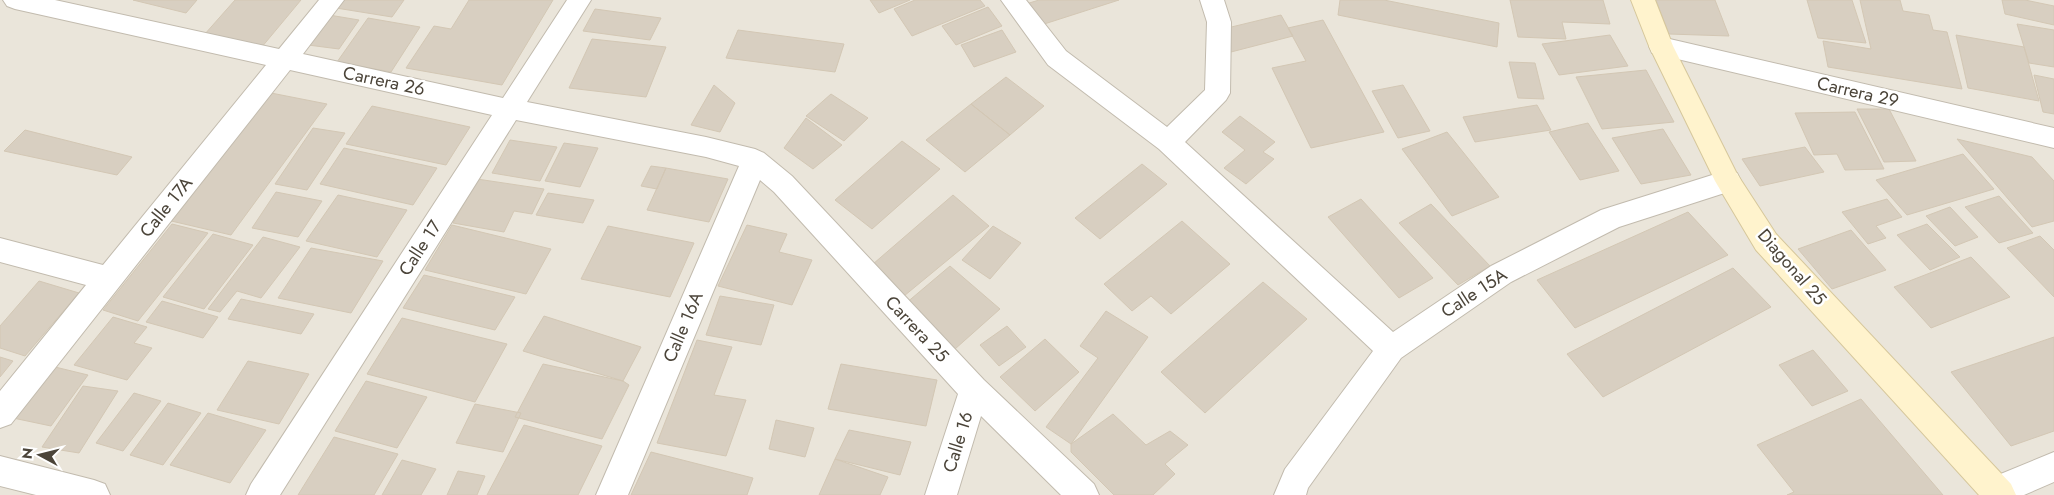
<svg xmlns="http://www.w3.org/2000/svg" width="2054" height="495" font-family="Jost,sans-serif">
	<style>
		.residential { fill: #eae5da }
		.building { fill: #d8cfc1; stroke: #d3c7b4 }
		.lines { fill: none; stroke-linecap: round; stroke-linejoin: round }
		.street-casing { stroke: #c2bbae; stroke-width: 2 }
		.secondary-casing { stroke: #d6c79b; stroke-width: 2 }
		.street { fill: #fff; fill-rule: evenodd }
		.secondary { fill: #fff3cd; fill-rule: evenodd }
		.labels { text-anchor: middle; stroke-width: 5; stroke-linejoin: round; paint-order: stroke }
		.street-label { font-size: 18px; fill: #4b4439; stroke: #fff }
	</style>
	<rect width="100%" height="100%" fill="#f6f3ec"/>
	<!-- residential -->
	<path class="residential" d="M0,0H2054V495H0Z"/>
	<!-- building -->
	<path class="building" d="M133,0H197L186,13Z
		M235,0H301L261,48L204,35Z
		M342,0H404L392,17L336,8Z
		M469,0H553L502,85L406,68L434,26L451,29Z
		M870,0H910L879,13Z
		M915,0H980L985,6L912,36L894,9Z
		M1039,0H1119L1038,26L1026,4Z
		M1340,0H1384L1499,23L1497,47L1338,15Z
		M1510,0H1603L1610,24L1562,22L1566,39L1518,37Z
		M1656,0H1715L1729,36L1669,34Z
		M1807,0H1852L1866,43L1818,38Z
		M1860,0H1900L1903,11L1929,15L1933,30L1947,32L1962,89L1828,67L1823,41L1871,49Z
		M2002,0H2025L2054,6V25L2005,14Z
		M988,7L1002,26L956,45L942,26Z
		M595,9L661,18L650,40L583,31Z
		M329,15L359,20L339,49L308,45Z
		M1281,15L1293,36L1231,52L1219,30Z
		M368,18L420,27L391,72L337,62Z
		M1323,20L1384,132L1311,148L1272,68L1306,61L1288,28Z
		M2017,24L2054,30V67L2029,63Z
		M738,30L844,44L835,72L726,58Z
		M1002,30L1016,52L974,67L961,45Z
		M1610,35L1628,66L1559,75L1542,44Z
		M1956,35L2024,47L2039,101L1968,88Z
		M592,39L666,47L646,97L569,88Z
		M1509,62L1535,63L1544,99L1518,98Z
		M1646,70L1674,122L1602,129L1576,77Z
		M2034,75L2054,79V114L2043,112Z
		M1006,77L1044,106L1010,135L971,104Z
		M714,85L735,103L720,132L691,125Z
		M1403,85L1430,131L1398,138L1372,91Z
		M266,92L327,104L231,235L167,220Z
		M831,94L868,118L844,141L806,116Z
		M971,104L1010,135L965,172L926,140Z
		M1537,105L1551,130L1475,142L1463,117Z
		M372,106L470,127L446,165L346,144Z
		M1857,109H1889L1916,161L1884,162Z
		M1855,112L1884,169L1845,170L1837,154L1814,155L1795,113Z
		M1240,116L1275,142L1263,152L1274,159L1246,184L1224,168L1245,150L1222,132Z
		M806,118L842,145L813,169L784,148Z
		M1588,123L1619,171L1580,180L1549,132Z
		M313,128L345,133L307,190L275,184Z
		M1663,129L1691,175L1641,184L1612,138Z
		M25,130L132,157L117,175L4,151Z
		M1447,132L1499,197L1452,216L1402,149Z
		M1957,139L2032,157L2054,181V221L2032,227Z
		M510,140L557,147L540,181L492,173Z
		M902,141L940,169L872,229L835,200Z
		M564,143L598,148L580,187L545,181Z
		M1805,147L1824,172L1760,186L1742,159Z
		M344,148L437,168L413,205L320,184Z
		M1963,154L1994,189L1907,215L1876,180Z
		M1142,164L1167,184L1100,239L1075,218Z
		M651,166L666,168L657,189L641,186Z
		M666,168L728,179L709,222L647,210Z
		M477,179L544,189L532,214L514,211L504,232L453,223Z
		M276,192L322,201L298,237L252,228Z
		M548,193L594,200L583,223L536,215Z
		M338,195L407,210L377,257L306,241Z
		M953,195L989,226L904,296L873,264Z
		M1999,196L2033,233L1999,243L1965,207Z
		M1361,199L1433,278L1399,298L1328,217Z
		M1887,199L1902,217L1876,226L1886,238L1868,244L1842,212Z
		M1431,204L1490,266L1458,285L1399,223Z
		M1950,207L1978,237L1955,246L1926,216Z
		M1688,212L1728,255L1575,328L1537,280Z
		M1182,221L1230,264L1171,314L1151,296L1132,311L1104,284Z
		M172,224L208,233L138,321L103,310Z
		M1927,224L1960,257L1930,270L1897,235Z
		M452,225L551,249L526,294L425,270Z
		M747,225L787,234L779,252L812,260L792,305L718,286Z
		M608,226L694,243L670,297L581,279Z
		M993,226L1021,243L990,279L962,260Z
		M1851,230L1886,270L1832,289L1798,249Z
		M213,234L253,245L204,309L163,297Z
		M2040,236L2054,250V297L2007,248Z
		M263,237L300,247L261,298L237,291L220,312L208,309Z
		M311,248L383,261L351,313L278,298Z
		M1971,257L2010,297L1931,328L1894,287Z
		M950,266L1000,309L955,349L905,304Z
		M1733,268L1771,307L1603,397L1567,354Z
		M424,275L515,297L495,330L403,308Z
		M39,281L79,293L25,356L0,348V326Z
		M1263,282L1307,319L1205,413L1161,372Z
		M720,296L774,305L761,345L706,335Z
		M241,299L314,314L301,334L228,319Z
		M162,301L218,317L203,338L146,322Z
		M1106,311L1148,337L1071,444L1046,427L1098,358L1080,346Z
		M544,316L641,347L623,381L523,351Z
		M113,317L147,327L134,343L152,348L127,380L74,365Z
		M402,318L507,344L475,402L367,374Z
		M1007,326L1026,347L999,366L980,345Z
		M2054,337V431L2011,446L1951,372Z
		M1045,339L1079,372L1035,411L1000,377Z
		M697,340L732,347L714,395L746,400L726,456L657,443Z
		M1813,350L1848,391L1812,406L1779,365Z
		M0,357L13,361L0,377Z
		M248,361L309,374L279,424L217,410Z
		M543,364L623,381L629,385L602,439L515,417Z
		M841,364L937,380L926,426L828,409Z
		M51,366L88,375L51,426L13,418Z
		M366,381L427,397L397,448L335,431Z
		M83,386L118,391L79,453L42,447Z
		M134,393L161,401L123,451L96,443Z
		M1861,399L1943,495H1787L1794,492L1757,445Z
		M168,403L201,413L163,465L130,455Z
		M475,404L521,413L503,452L456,443Z
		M208,413L266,430L230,483L170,465Z
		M1113,414L1146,445L1170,431L1188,445L1165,464L1175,474L1153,495H1114L1071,452V444Z
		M776,420L814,428L805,457L769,449Z
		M524,425L602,446L578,495H487Z
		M849,430L911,442L900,475L835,459Z
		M334,437L398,454L374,495H298Z
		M651,452L753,478L747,495H631Z
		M835,459L888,477L880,495H819Z
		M402,460L436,469L421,495H382Z
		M458,471L485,476L477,495H447Z"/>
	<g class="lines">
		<defs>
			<path id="street" d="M3,0H55L279,49L319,0H344L303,54L503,98L567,0H591L527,102L706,137L755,149L764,153L792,176L984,380L1094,484L1099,495H1061L981,416L957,495H925L958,394L774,192L760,180L628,495H596L739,166L706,157L516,120L280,495H246L251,484L492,115L290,70L11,424L0,428V391L86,285L0,262V238L103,265L266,65L15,9L7,6Z
				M1001,0H1026L1066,51L1167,127L1205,90L1207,22L1200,0H1224L1231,22L1230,93L1226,100L1185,142L1393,332L1491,266L1601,210L1728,170L1737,173L1741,181L1737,189L1619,227L1511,282L1401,358L1308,488L1306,495H1274L1285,469L1373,351L1159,149L1048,65Z
				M1661,37L2054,128V148L1652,53L1649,46L1652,39Z
				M2054,452V482L2024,495H1983L1981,491L1986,480Z
				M0,456L94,480L105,484L110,495H36L0,486Z"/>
			<path id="secondary" d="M1631,0H1655L1673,46L1737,174L1776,234L2011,484L2016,495H1979L1756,250L1715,181L1649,46Z"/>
		</defs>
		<!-- street casing -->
		<use href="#street" class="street-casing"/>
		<!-- secondary casing -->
		<use href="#secondary" class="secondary-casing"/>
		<!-- street -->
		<use href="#street" class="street"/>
		<!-- secondary -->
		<use href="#secondary" class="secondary"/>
	</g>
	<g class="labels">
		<!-- street labels -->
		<g class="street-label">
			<text transform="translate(384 81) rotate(12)" y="6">Carrera 26</text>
			<text transform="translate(1858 92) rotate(13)" y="6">Carrera 29</text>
			<text transform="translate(166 207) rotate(-51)" y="6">Calle 17A</text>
			<text transform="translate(420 248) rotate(-57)" y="6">Calle 17</text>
			<text transform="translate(1792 267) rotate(49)" y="6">Diagonal 25</text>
			<text transform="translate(1474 293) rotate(-33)" y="6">Calle 15A</text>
			<text transform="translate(683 327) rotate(-67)" y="6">Calle 16A</text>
			<text transform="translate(917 329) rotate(47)" y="6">Carrera 25</text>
			<text transform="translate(958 442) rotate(-73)" y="6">Calle 16</text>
		</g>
	</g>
	<!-- north arrow -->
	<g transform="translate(40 455) rotate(277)" stroke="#ffffff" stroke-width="4" paint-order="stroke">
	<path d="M0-4L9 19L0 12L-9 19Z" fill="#4b4439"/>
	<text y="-8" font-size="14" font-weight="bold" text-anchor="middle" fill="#4b4439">N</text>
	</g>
</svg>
